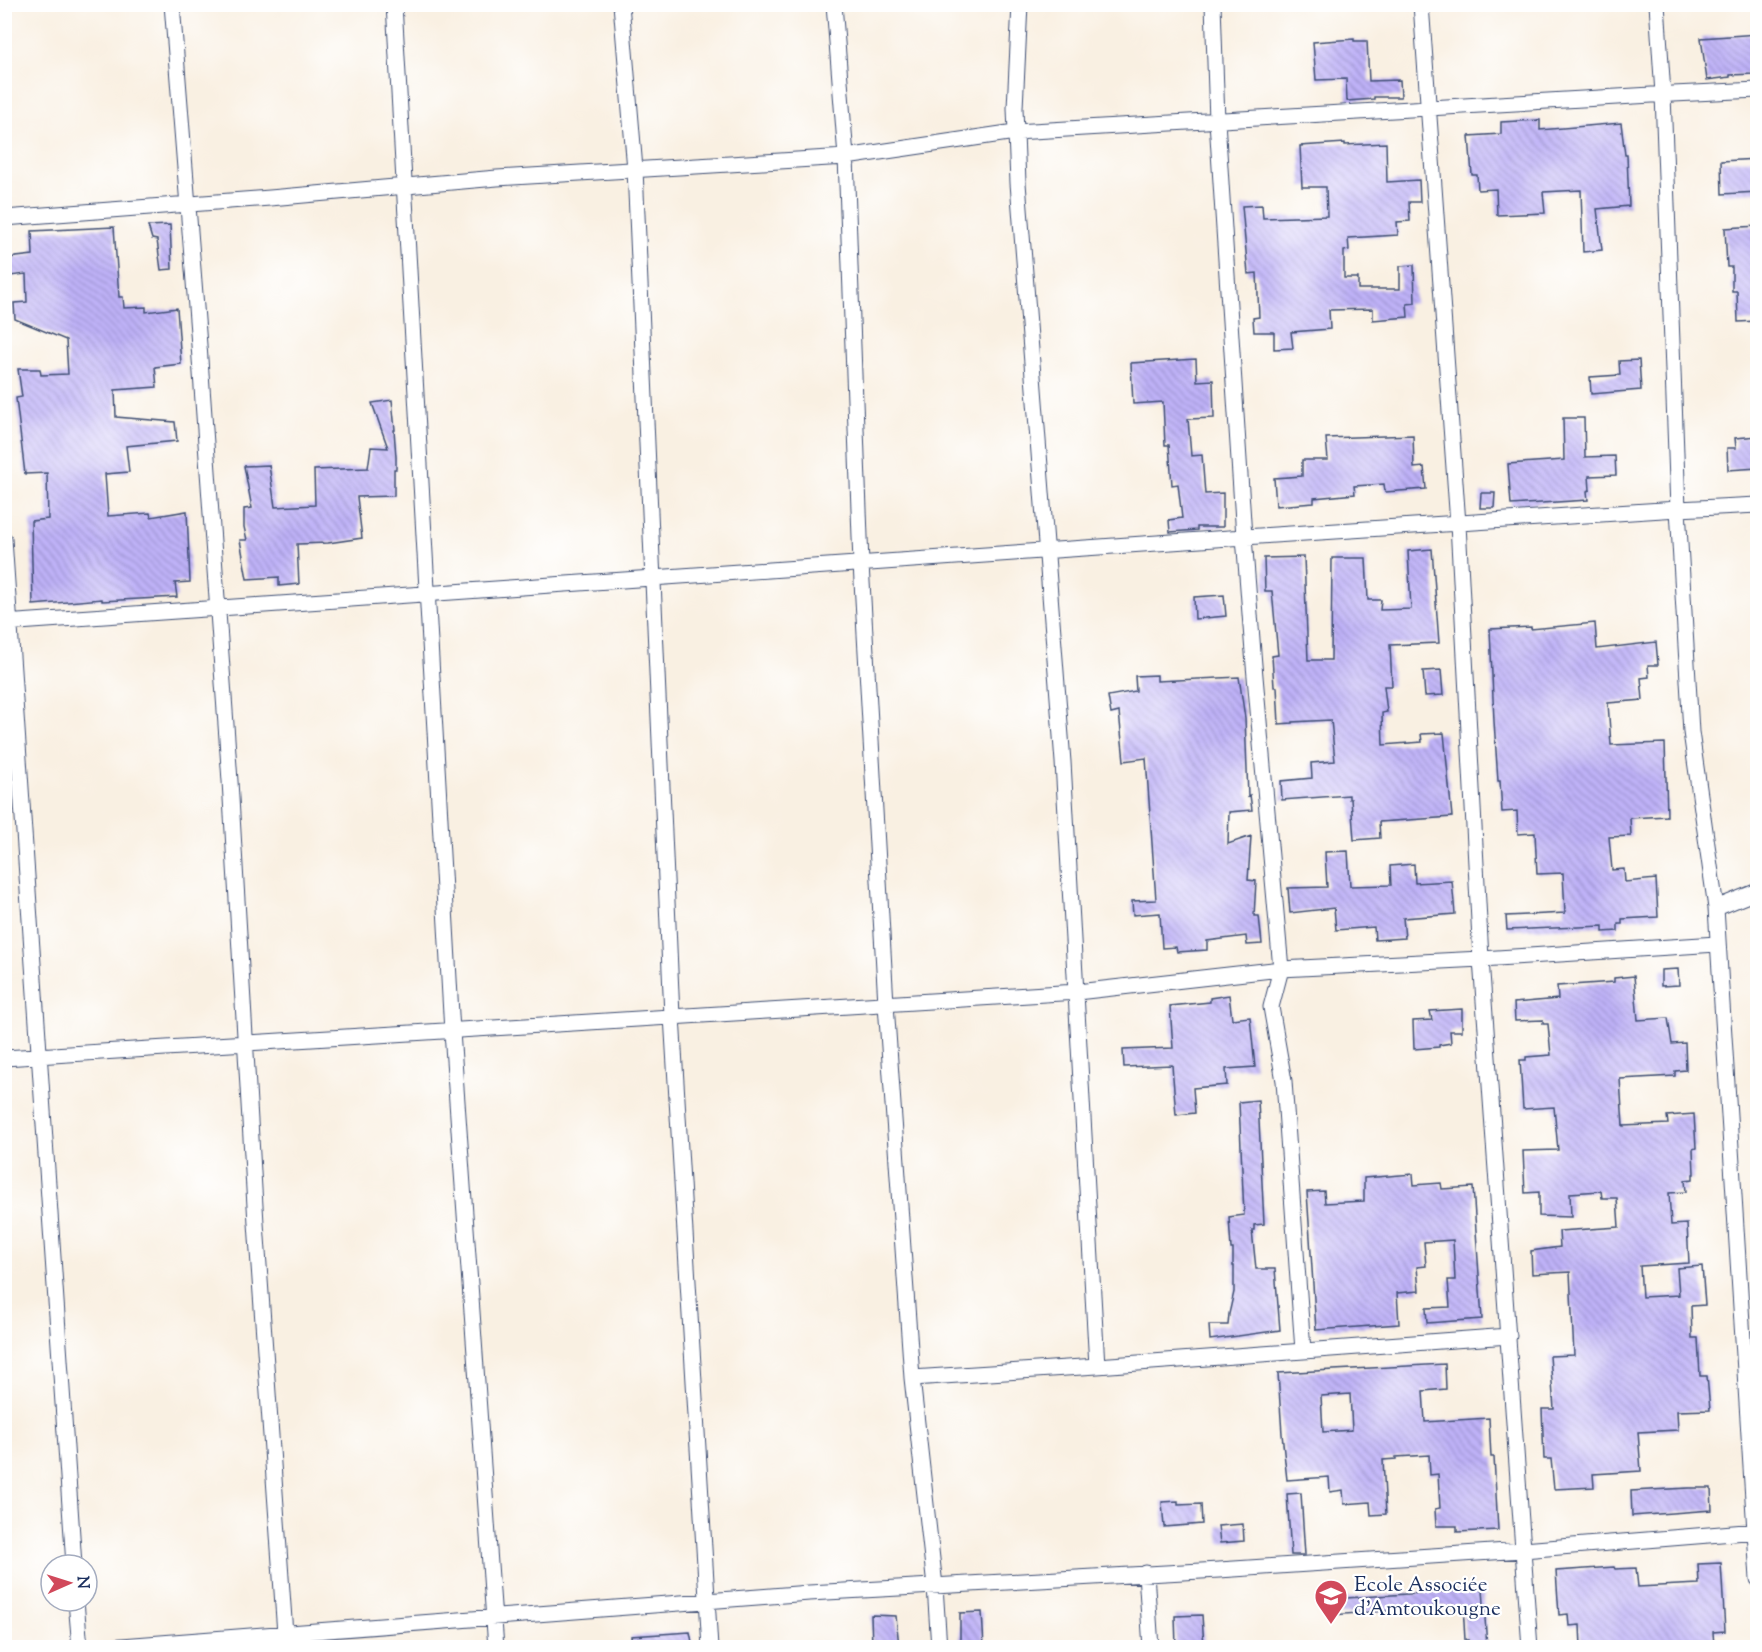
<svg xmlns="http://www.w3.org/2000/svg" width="1762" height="1652" font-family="'Sorts Mill Goudy',serif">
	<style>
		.building { fill: url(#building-back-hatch); fill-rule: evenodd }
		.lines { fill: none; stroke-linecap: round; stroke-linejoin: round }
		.street-casing { stroke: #3c4c72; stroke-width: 17 }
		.street { stroke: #fff; stroke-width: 15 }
		.labels { text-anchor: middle; stroke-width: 4.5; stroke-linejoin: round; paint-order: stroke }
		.poi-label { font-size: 21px; fill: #1b2f5e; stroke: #fff; text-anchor: start }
	</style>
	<defs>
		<pattern id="building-back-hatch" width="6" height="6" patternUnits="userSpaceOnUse" patternTransform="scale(1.5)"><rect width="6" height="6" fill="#bfb2f8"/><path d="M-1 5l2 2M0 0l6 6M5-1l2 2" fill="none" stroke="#9a91cc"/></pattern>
	</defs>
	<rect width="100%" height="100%" fill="#fff"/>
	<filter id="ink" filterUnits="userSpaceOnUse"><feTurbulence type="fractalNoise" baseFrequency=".0167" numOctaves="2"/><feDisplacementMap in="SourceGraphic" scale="12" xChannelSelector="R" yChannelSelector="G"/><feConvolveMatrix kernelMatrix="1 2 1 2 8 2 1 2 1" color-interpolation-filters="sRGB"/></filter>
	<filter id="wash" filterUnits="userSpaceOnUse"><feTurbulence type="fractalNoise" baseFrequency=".008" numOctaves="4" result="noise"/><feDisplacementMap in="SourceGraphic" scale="24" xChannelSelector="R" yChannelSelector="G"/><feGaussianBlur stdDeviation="1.35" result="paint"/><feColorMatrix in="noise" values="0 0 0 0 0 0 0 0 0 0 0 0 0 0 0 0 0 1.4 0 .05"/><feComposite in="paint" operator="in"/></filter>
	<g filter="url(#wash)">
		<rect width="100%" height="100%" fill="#f9f0e2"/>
		<g id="blocks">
			<!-- building -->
			<path class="building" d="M1758,34V55L1754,56V74L1730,75V77L1707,80L1701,38Z
				M1354,39V41H1367L1369,81L1400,80L1401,97H1374V99L1347,101L1346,79L1316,80L1313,42Z
				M1540,120V130L1621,123L1625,155H1627L1629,206L1597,209L1602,250L1583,252L1581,190L1543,192L1545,213L1497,215L1496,189L1478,190L1477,175H1472L1469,136L1501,134V122Z
				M1345,143V145L1386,143L1387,182L1419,180L1420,202H1409L1410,221L1397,222L1398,235L1348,238L1349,250L1344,251V278H1358V289H1400V266L1414,265L1415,303L1407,304L1408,317L1373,320V309L1329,310L1330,329L1291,332L1293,348L1274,349V332H1254L1253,318L1259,317L1257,273L1248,274L1242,206L1262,205L1263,218L1327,216L1326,187H1302L1300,146Z
				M1758,159V192L1722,194L1721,161Z
				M170,225L172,269L161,270L157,240L152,239L148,226Z
				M1758,226L1757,321L1738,322L1737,291H1732V267H1727L1725,228Z
				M114,227L119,297H123L124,308L146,307V312L177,308L181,364L155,367L157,387L115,390L116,417L175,422L177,441L126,446L129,472L105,474L108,516L150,513L151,517L187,511L190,582L175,583L177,597L102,601V599L33,605L31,521L48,519L47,473L25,474L16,398L22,397L18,369H40L41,375L68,374L66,340L15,319L14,303L27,302L26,274L10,276L8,258L33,255L32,231Z
				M1196,359L1197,381L1213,380L1214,418L1188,419L1191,456L1202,455L1205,494L1223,493V527H1197V530L1170,532L1169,520L1182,518L1178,484L1172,485L1169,445H1165L1163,402L1133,404L1131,363Z
				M1639,360L1641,390L1591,394L1590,377L1620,375L1619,361Z
				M392,400L395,430H394L396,457V469H394V496L357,497L362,538L328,543L297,544L299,584L279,586V577L247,579L240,540H247L244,527V509L252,508L244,466L269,465L275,507L315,505L314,470L368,468L371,447L388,448L372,403Z
				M1563,418H1584L1585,457L1615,456L1616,475L1589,476L1590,490L1587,491L1588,500L1511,505L1508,464L1564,460Z
				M1413,435L1414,468L1424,467L1426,489L1385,492L1384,484L1354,486L1355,494L1314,498V503L1276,506L1274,478L1302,476V460H1328L1326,438Z
				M1758,436V468L1728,470L1727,448H1736L1735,438Z
				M1481,493H1495L1494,508H1480Z
				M1432,549L1439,643L1390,645L1392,686H1384L1387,712L1382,713L1383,745L1422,742L1421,734L1444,733L1452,817L1379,822L1380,838L1354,840L1351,799H1349V795L1282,800L1281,781L1312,778L1311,763L1335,761L1331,720L1292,722V723L1279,724L1277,687H1274L1272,656L1278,655L1272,591H1265L1264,558L1304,557L1308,660H1331L1332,558H1366L1368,600H1381L1380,610L1411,609L1408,551Z
				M1224,595L1226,616L1195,619L1194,597Z
				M1595,623L1597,649L1656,642L1658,665H1648L1649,677L1641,678L1643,700L1608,703L1611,745L1665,743L1667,816L1630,818L1631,836L1609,837L1612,870L1624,869L1625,882L1656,879L1658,917L1622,919V924H1618V931L1603,932V926L1507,930L1506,916L1565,913L1563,873L1537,874L1535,833L1518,834L1517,811L1502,812L1500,781H1498L1494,721L1490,629L1531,627V629Z
				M1441,670L1443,695L1425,696L1423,671Z
				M1157,675V681L1239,677L1245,718L1248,796L1250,795L1252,810L1229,812L1228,844L1251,836L1248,880L1256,881L1254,916H1259L1262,944L1247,945L1246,936L1207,941V950L1177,952L1176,947L1162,948L1160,913L1133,915L1132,901L1156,900L1146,758L1124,761L1119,712L1111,714L1108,696L1136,691L1135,676Z
				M1348,851L1350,886L1391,885L1390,866L1414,864L1415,883L1452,881L1455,914L1403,918L1405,938L1375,940L1374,927L1336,930L1334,908L1290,913L1288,888L1327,887L1325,852Z
				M1678,969L1679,985L1661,986V970Z
				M1634,976L1638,1020L1668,1018L1672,1044L1685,1043L1686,1070L1675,1071V1076L1620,1079L1623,1126L1668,1124L1667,1116L1694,1114L1696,1148L1693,1149L1694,1174H1693V1179L1685,1180L1686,1192L1669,1193L1671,1225L1687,1224L1689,1263L1640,1266L1642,1297L1679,1295L1677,1268L1702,1266L1705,1305L1691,1306L1692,1338H1698L1700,1376H1707L1710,1410L1677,1411L1678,1430L1638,1432L1641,1471L1593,1474L1594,1487L1554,1489L1551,1459H1544L1542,1409H1554L1550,1356L1574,1355L1570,1272L1532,1274L1531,1251L1560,1247L1559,1231L1619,1227L1617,1198H1602L1601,1191L1570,1193L1571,1217L1539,1216V1192L1525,1193L1523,1151L1558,1150L1554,1107L1523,1109L1520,1060H1526V1057L1551,1055L1548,1024H1543V1020L1515,1021L1514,1003L1558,999L1557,986L1614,982V978Z
				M1229,995L1232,1019L1250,1017L1255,1067L1226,1069L1227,1085L1193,1088L1195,1113L1176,1115L1172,1065L1124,1067L1123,1050L1173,1048L1170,1006L1210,1002V998Z
				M1462,1009V1031H1450L1451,1043L1439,1045V1047L1414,1049L1413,1021L1432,1020L1430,1011Z
				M1258,1100L1264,1224L1254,1225V1230H1252L1256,1269H1275L1280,1330L1210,1340L1209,1325H1228L1229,1314L1234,1292V1266H1233V1249H1231L1229,1217L1244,1215L1239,1102Z
				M1413,1174L1414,1185L1441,1183L1442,1189L1473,1187L1482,1319L1427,1323L1426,1308L1450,1307L1448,1280H1455L1453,1240L1424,1242L1426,1266L1417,1267L1419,1291L1397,1293L1399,1324L1316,1330L1307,1192L1324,1191L1325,1203L1364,1201V1178Z
				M1445,1364L1446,1389L1423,1391L1425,1422L1489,1418L1491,1457H1494L1498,1530L1457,1532V1526H1436L1435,1509L1440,1508L1438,1474L1430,1475L1429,1455L1396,1457V1459L1383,1460L1386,1514L1371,1515L1370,1502L1344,1504L1343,1490L1330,1492L1329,1477L1287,1480L1282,1434L1278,1373ZM1350,1394L1352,1430L1323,1432L1321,1396Z
				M1689,1488H1711L1712,1510L1632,1516L1631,1491Z
				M1301,1493L1305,1555H1291L1287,1494Z
				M1178,1501V1505L1201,1504L1202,1524L1164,1527L1162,1502Z
				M1243,1524L1244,1541L1220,1543L1218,1526Z
				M1721,1563L1725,1631L1713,1632L1714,1646L1680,1647V1645L1641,1647H1581L1580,1625L1569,1626L1568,1614L1559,1615L1556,1571L1614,1567L1615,1569L1636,1568L1638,1587L1699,1584L1698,1564Z
				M1483,1589L1487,1647H1468V1640H1465L1463,1605L1332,1615L1331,1599Z
				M982,1612L984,1647H960V1613Z
				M871,1615L896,1616L899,1647H881V1646H872Z
				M1202,1615L1204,1647H1176L1175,1616Z
				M690,1632L693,1647H632L631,1636Z"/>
		</g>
	</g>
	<g filter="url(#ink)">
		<use href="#blocks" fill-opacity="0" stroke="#3c4c72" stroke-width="1.5"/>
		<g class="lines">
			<defs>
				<path id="street" d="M172,4L199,345L230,781L256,1223L286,1648
					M394,4L452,1032L496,1648
					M621,4L635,169L672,1016L710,1648
					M834,4L846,157L861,564L886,1004L912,1378L935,1586L939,1648
					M1020,4L1015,108L1018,183L1063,762L1097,1366
					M1213,4L1217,121L1244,537L1254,665L1281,969L1271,1007L1284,1081L1303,1351
					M1421,4L1458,524L1481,959L1530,1648
					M1657,4L1663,94L1678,509L1691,732L1716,908L1758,1579
					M4,218L270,198L497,178L846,157L1015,132L1652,95L1758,90
					M4,539L74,1565
					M4,623L1244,537L1678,509L1758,505
					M1716,908L1758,891
					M4,1058L1077,992L1281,969L1481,959L1717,944
					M912,1378L1097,1366L1509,1336
					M1146,1573L1151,1648
					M76,1601L80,1648
					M96,1648L809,1593L1219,1570L1523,1550L1758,1531"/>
			</defs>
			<!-- street casing -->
			<use href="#street" class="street-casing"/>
			<!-- street -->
			<use href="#street" class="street"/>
		</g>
	</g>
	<!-- icons -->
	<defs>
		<symbol id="school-pin" viewBox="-11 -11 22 30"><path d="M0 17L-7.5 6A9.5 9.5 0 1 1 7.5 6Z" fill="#d1495b" stroke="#fff"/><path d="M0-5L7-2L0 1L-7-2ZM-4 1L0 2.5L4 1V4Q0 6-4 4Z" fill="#fff"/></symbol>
	</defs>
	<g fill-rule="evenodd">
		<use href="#school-pin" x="1312" y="1577" width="38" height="52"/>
	</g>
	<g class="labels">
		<!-- poi labels -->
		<g class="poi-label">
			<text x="1354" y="1591">Ecole Associée<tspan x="1354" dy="24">d'Amtoukougne</tspan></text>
		</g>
	</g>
	<!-- margin -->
	<rect width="1762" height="1652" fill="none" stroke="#fff" stroke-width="24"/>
	<!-- north arrow -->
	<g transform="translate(69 1583) rotate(87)"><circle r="28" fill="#ffffff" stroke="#a4acbf" stroke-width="1.5"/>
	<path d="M0-4.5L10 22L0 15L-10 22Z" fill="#d1495b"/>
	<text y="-9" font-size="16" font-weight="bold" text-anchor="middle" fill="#1b2f5e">N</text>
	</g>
</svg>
